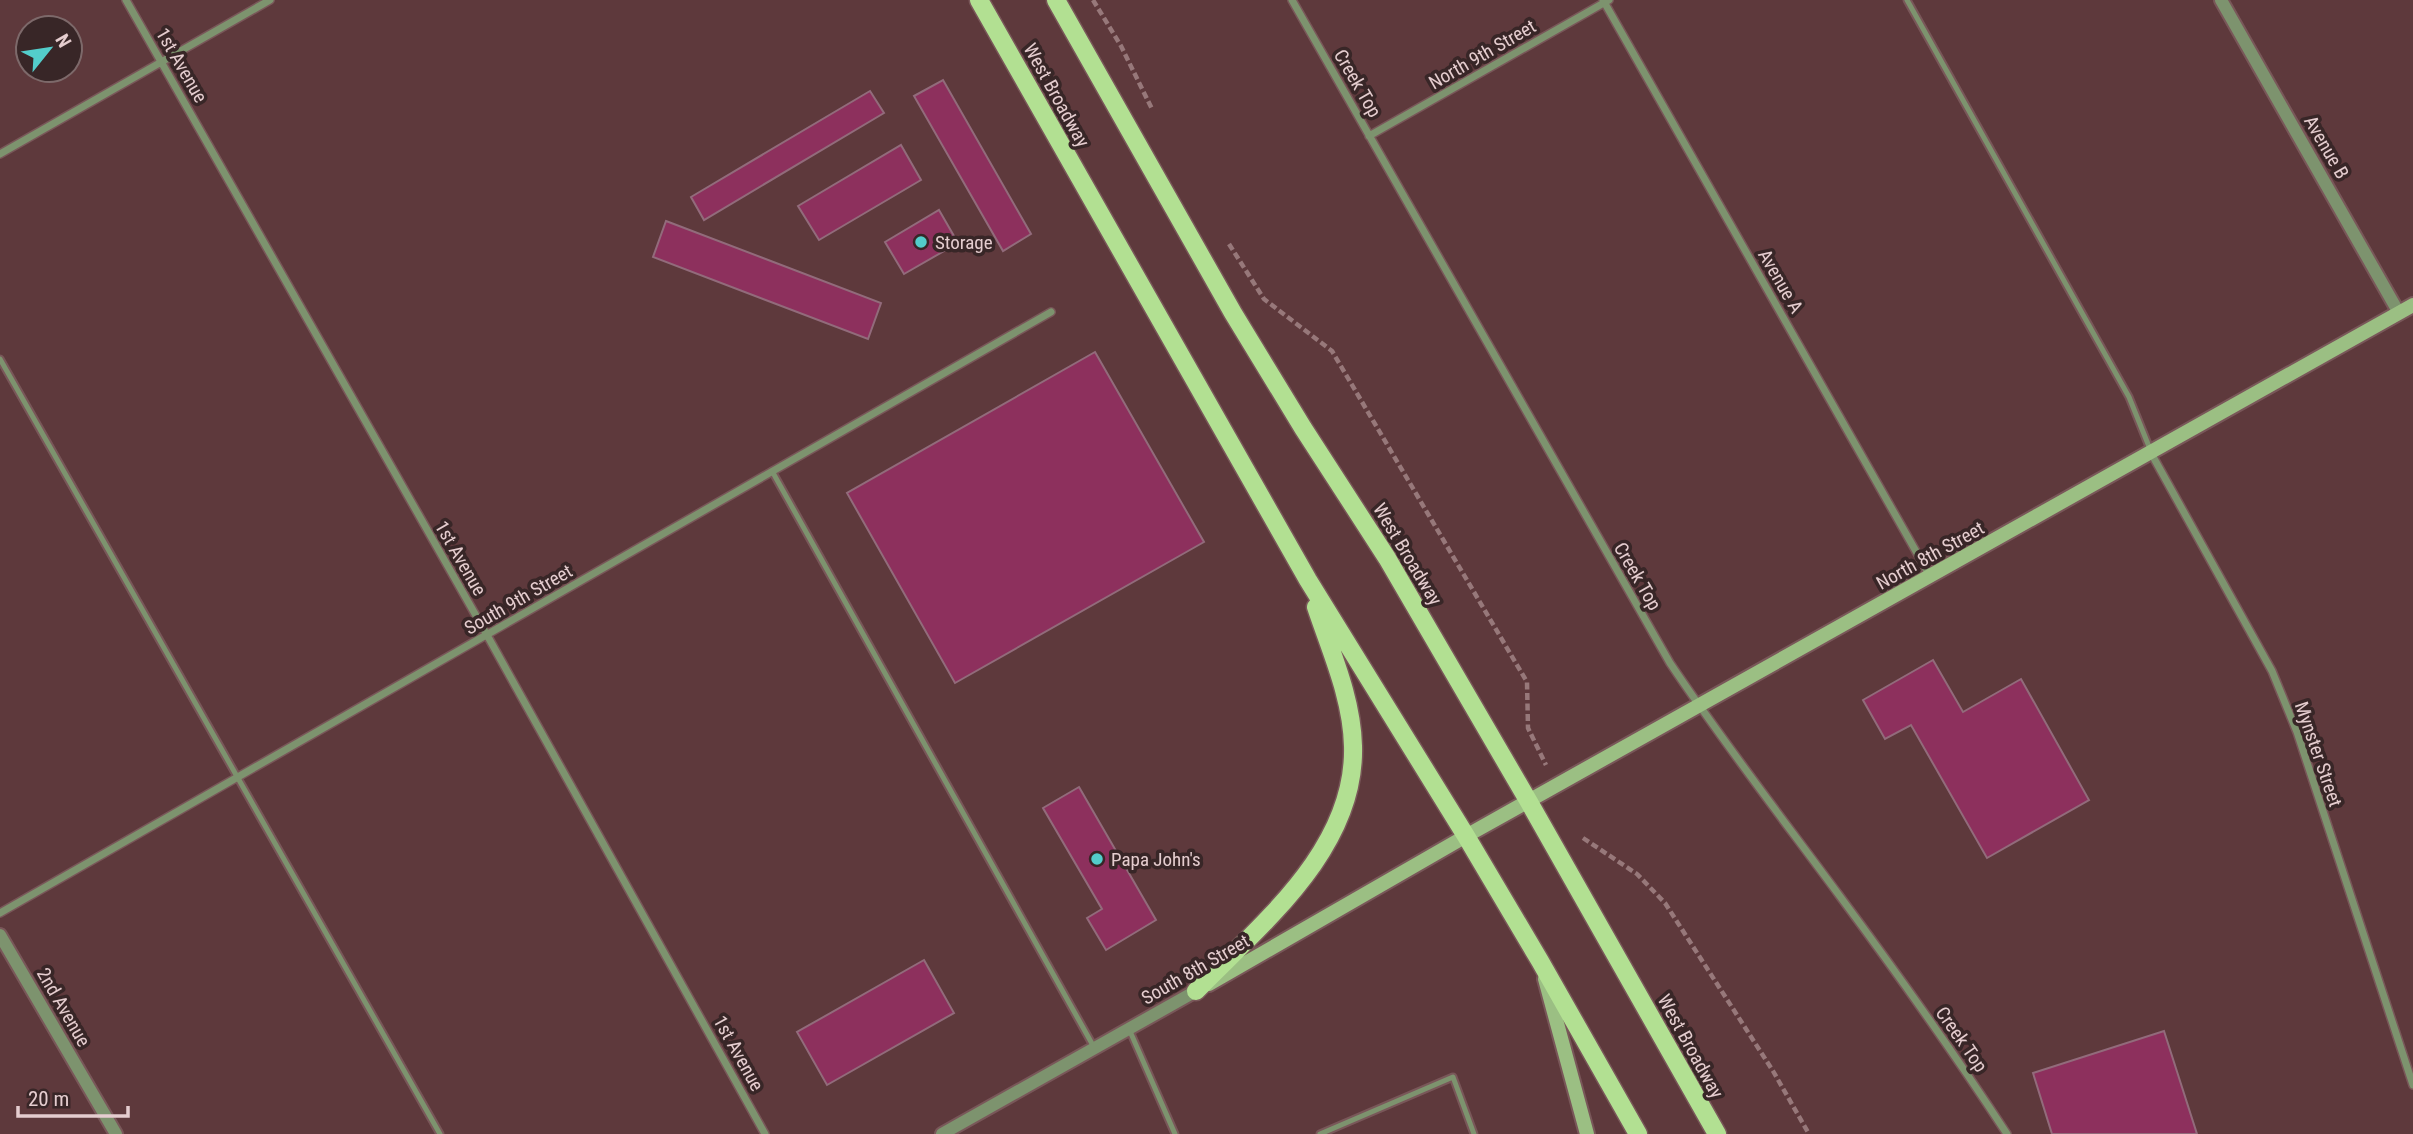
<svg xmlns="http://www.w3.org/2000/svg" width="2413" height="1134" font-family="'Roboto Condensed',sans-serif">
	<style>
		.building { fill: #8d305d; stroke: #926b7b; stroke-width: 2 }
		.lines { fill: none; stroke-linecap: round; stroke-linejoin: round }
		.service-casing { stroke: #795759; stroke-width: 9 }
		.minor-casing { stroke: #795759; stroke-width: 10 }
		.tertiary-casing { stroke: #795759; stroke-width: 16 }
		.secondary-casing { stroke: #795759; stroke-width: 18 }
		.primary-casing { stroke: #795759; stroke-width: 21 }
		.path { stroke: #97787a; stroke-width: 4.5; stroke-dasharray: 7 3.5; stroke-linecap: butt }
		.service { stroke: #7d936e; stroke-width: 5 }
		.minor { stroke: #7d936e; stroke-width: 7 }
		.tertiary { stroke: #7d936e; stroke-width: 12 }
		.secondary { stroke: #9bbf83; stroke-width: 14 }
		.primary { stroke: #b2e092; stroke-width: 18 }
		.poi-dot { fill: #53cdcb; stroke: #382627; stroke-width: 2.5 }
		.labels { text-anchor: middle; stroke-width: 7; stroke-linejoin: round; paint-order: stroke }
		.street-label { font-size: 19px; fill: #e5cdcf; stroke: #382627 }
		.poi-label { font-size: 19px; fill: #e5cdcf; stroke: #382627; text-anchor: start }
	</style>
	<rect width="100%" height="100%" fill="#5e393c"/>
	<!-- building -->
	<path class="building" d="M943,80L1031,234L1003,251L914,96Z
		M870,91L884,113L704,220L691,197Z
		M901,145L921,180L819,240L798,206Z
		M939,210L958,243L904,274L885,242Z
		M666,221L881,303L868,339L653,257Z
		M1095,352L1204,542L955,683L847,493Z
		M1933,660L1963,712L2021,679L2089,800L1987,858L1911,725L1885,739L1863,700Z
		M1079,787L1156,920L1106,950L1087,918L1102,909L1043,808Z
		M924,960L954,1013L827,1085L797,1032Z
		M2164,1031L2197,1134H2052L2033,1073Z"/>
	<g class="lines">
		<defs>
			<path id="service" d="M1907,0L2129,397L2150,449
				M0,359L440,1134
				M772,471L1095,1049
				M1129,1029L1175,1134
				M1320,1134L1453,1077L1474,1134"/>
			<path id="minor" d="M126,0L487,635L765,1134
				M1292,0L1670,663C1723,742 1782,818 1839,895C1897,973 1954,1053 2007,1134
				M1603,0L1930,576
				M1369,136L1609,0
				M0,154L270,0
				M2151,453L2272,671L2297,732L2413,1085
				M0,913L1051,312"/>
			<path id="tertiary" d="M2221,0L2399,313
				M0,935L116,1134
				M942,1134L1196,991"/>
			<path id="secondary" d="M1545,979L1587,1134
				M1209,984L1466,836L2413,305"/>
			<path id="primary" d="M979,0L1308,580L1466,836L1540,961L1638,1134
				M1056,0L1233,313L1303,428L1387,558L1529,802L1717,1134
				M1196,991C1261,924 1356,849 1353,746C1352,698 1331,652 1316,607"/>
		</defs>
		<!-- service casing -->
		<use href="#service" class="service-casing"/>
		<!-- minor casing -->
		<use href="#minor" class="minor-casing"/>
		<!-- tertiary casing -->
		<use href="#tertiary" class="tertiary-casing"/>
		<!-- secondary casing -->
		<use href="#secondary" class="secondary-casing"/>
		<!-- primary casing -->
		<use href="#primary" class="primary-casing"/>
		<!-- path -->
		<path class="path" d="M1093,0L1121,46L1152,109
			M1229,244L1264,299L1332,351L1527,682L1528,728L1546,765
			M1583,838L1637,874L1665,903L1773,1071L1809,1134"/>
		<!-- service -->
		<use href="#service" class="service"/>
		<!-- minor -->
		<use href="#minor" class="minor"/>
		<!-- tertiary -->
		<use href="#tertiary" class="tertiary"/>
		<!-- secondary -->
		<use href="#secondary" class="secondary"/>
		<!-- primary -->
		<use href="#primary" class="primary"/>
	</g>
	<!-- markers -->
	<g class="poi-dot">
		<circle cx="921" cy="242" r="7"/>
		<circle cx="1097" cy="859" r="7"/>
	</g>
	<g class="labels">
		<!-- street labels -->
		<g class="street-label">
			<text transform="translate(1482 54) rotate(-30)" y="7">North 9th Street</text>
			<text transform="translate(182 65) rotate(60)" y="7">1st Avenue</text>
			<text transform="translate(1358 83) rotate(60)" y="7">Creek Top</text>
			<text transform="translate(1057 95) rotate(61)" y="7">West Broadway</text>
			<text transform="translate(2327 147) rotate(60)" y="7">Avenue B</text>
			<text transform="translate(1781 281) rotate(60)" y="7">Avenue A</text>
			<text transform="translate(1408 554) rotate(59)" y="7">West Broadway</text>
			<text transform="translate(1930 555) rotate(-29)" y="7">North 8th Street</text>
			<text transform="translate(461 558) rotate(60)" y="7">1st Avenue</text>
			<text transform="translate(1638 576) rotate(60)" y="7">Creek Top</text>
			<text transform="translate(518 599) rotate(-30)" y="7">South 9th Street</text>
			<text transform="translate(2319 754) rotate(71)" y="7">Mynster Street</text>
			<text transform="translate(1195 969) rotate(-30)" y="7">South 8th Street</text>
			<text transform="translate(64 1007) rotate(60)" y="7">2nd Avenue</text>
			<text transform="translate(1962 1039) rotate(55)" y="7">Creek Top</text>
			<text transform="translate(1691 1046) rotate(61)" y="7">West Broadway</text>
			<text transform="translate(739 1053) rotate(61)" y="7">1st Avenue</text>
		</g>
		<!-- poi labels -->
		<g class="poi-label">
			<text x="935" y="249">Storage</text>
			<text x="1111" y="866">Papa John's</text>
		</g>
	</g>
	<!-- north arrow -->
	<g transform="translate(49 49) rotate(60)"><circle r="33" fill="#382627" stroke="#7d696a" stroke-width="2"/>
	<path d="M0-5L12 26L0 18L-12 26Z" fill="#53cdcb"/>
	<text y="-10" font-size="19" font-weight="bold" text-anchor="middle" fill="#e5cdcf">N</text>
	</g>
	<!-- scale -->
	<path d="M18 1106v10h110v-10" fill="none" stroke="#e5cdcf" stroke-width="3.5"/>
	<text x="28" y="1106" font-size="21" fill="#e5cdcf" stroke="#382627" stroke-width="5" paint-order="stroke">20 m</text>
</svg>
